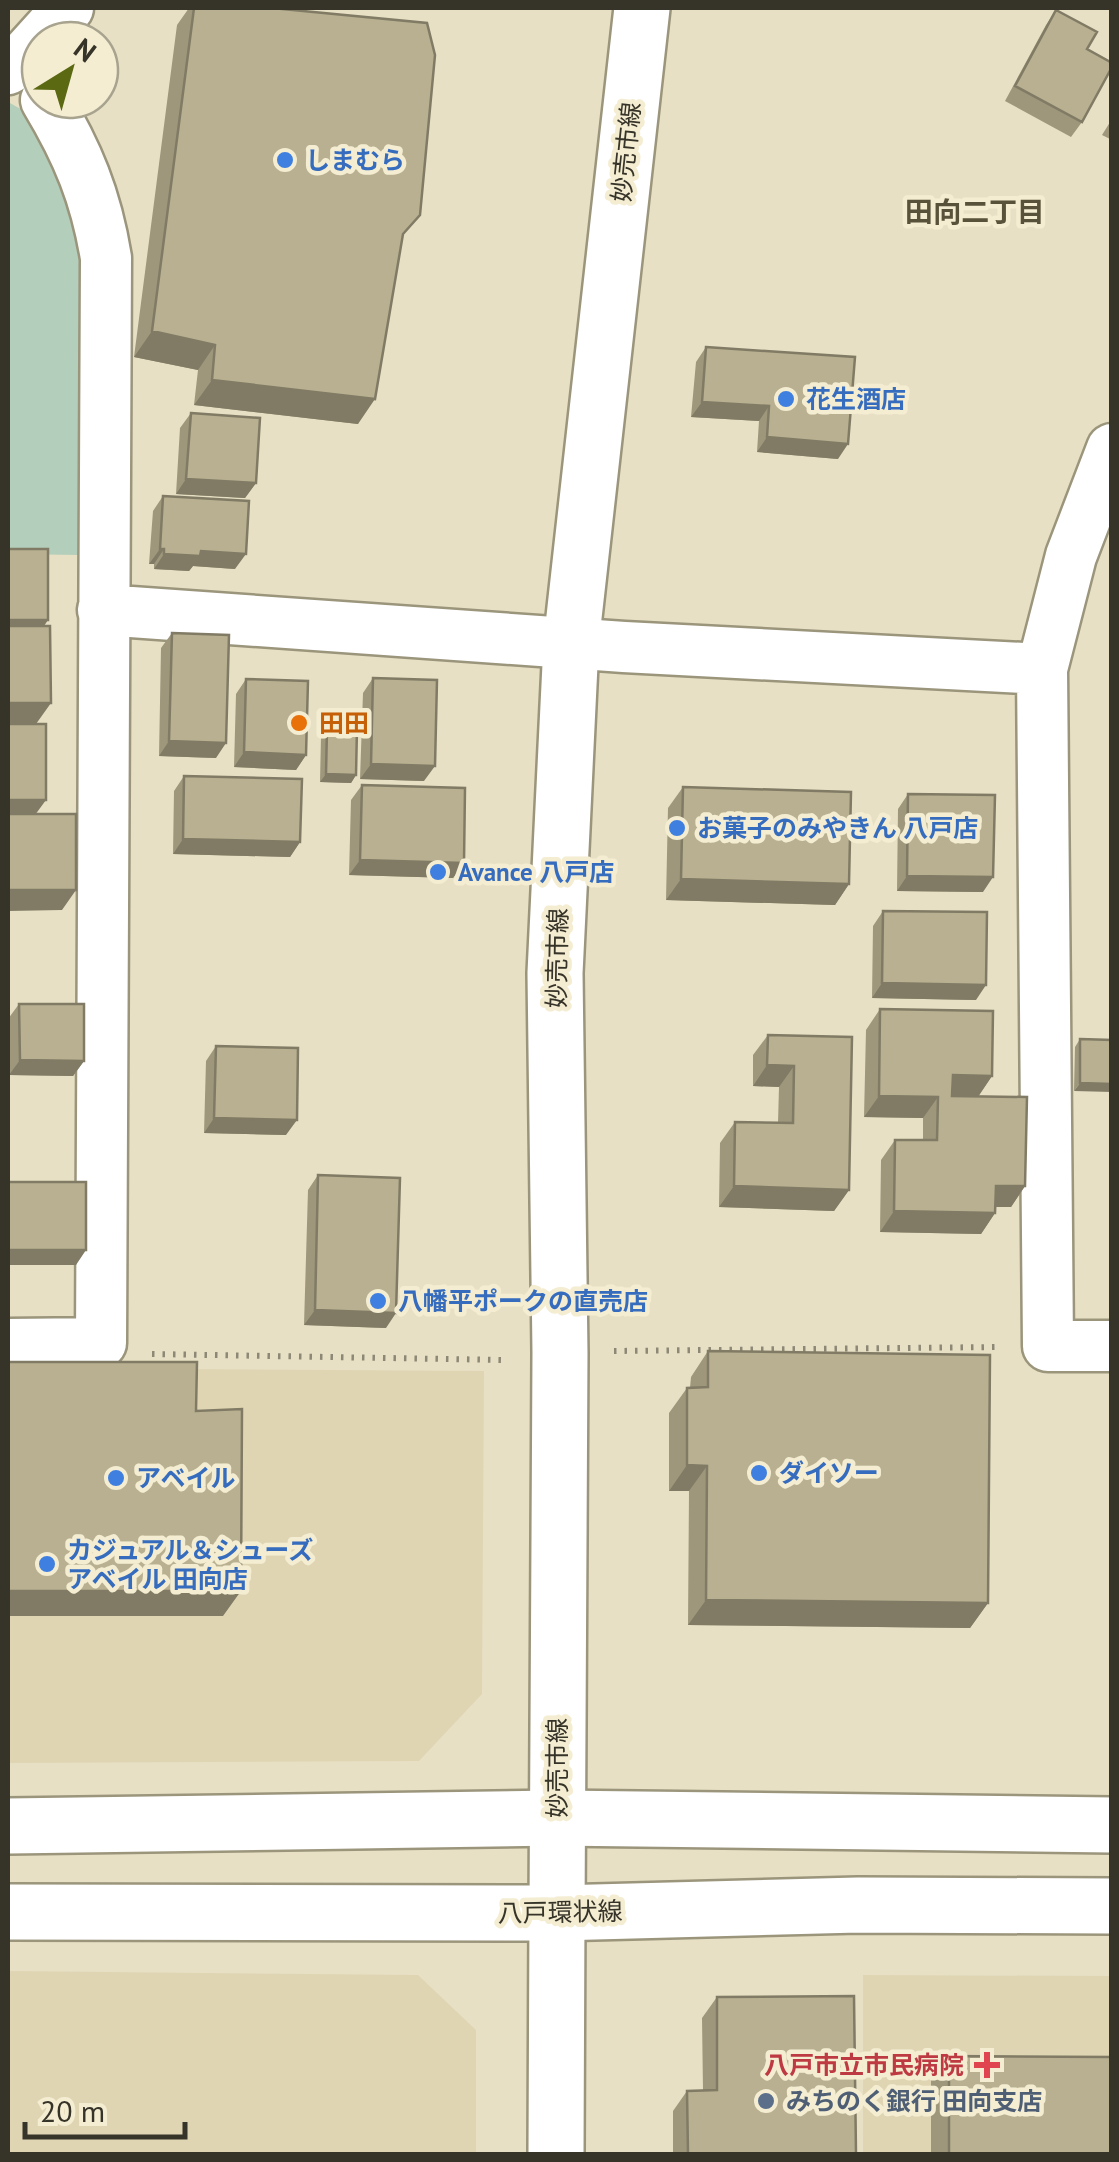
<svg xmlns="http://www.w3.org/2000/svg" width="1119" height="2162" font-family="'PT Sans','Noto Sans JP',sans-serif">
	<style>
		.built { fill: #dfd5b3 }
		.green { fill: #b3ceba }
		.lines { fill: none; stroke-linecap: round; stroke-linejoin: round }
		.minor-casing { stroke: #9b957c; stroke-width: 55 }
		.tertiary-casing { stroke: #9b957c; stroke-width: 60 }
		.secondary-casing { stroke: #9b957c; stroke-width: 60 }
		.primary-casing { stroke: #9b957c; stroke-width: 60 }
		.path { stroke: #8d8875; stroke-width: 6; stroke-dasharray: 2.5 8; stroke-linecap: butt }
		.minor { stroke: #fff; stroke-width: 50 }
		.tertiary { stroke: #fff; stroke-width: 55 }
		.secondary { stroke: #fff; stroke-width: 55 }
		.primary { stroke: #fff; stroke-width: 55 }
		.wall { fill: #9e977c }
		.shaded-wall { fill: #817b65 }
		.building { fill: #b8b090; stroke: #817b65; stroke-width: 2.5 }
		.shop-dot { fill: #3f7fe0; stroke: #f4edd2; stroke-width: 4 }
		.food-dot { fill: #e8710a; stroke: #f4edd2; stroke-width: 4 }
		.health-dot { fill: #e0444e; stroke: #f4edd2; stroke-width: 4 }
		.service-dot { fill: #5c6f8a; stroke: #f4edd2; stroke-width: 4 }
		.labels { text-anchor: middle; stroke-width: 9; stroke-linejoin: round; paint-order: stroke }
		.street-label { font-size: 25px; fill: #363328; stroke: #f4edd2 }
		.shop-label { font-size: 25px; font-weight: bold; fill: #366cbe; stroke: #f4edd2; text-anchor: start }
		.food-label { font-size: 25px; font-weight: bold; fill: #c56008; stroke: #f4edd2; text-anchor: start }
		.health-label { font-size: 25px; font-weight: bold; fill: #be3a42; stroke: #f4edd2; text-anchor: end }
		.service-label { font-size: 25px; font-weight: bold; fill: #4e5e75; stroke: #f4edd2; text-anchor: start }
		.neighbourhood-label { font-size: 28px; font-weight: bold; fill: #59523b; stroke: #f4edd2 }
	</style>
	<rect width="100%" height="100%" fill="#e7e0c5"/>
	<!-- built -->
	<path class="built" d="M8,1368L484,1371L482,1694L419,1761L8,1763Z
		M8,1971L418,1975L476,2030V2154H8Z
		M863,1975L1111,1976V2154H863Z"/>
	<!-- green -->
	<path class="green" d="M8,102L28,113L65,179L82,253L80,555L8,554Z"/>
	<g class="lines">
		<defs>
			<path id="minor" d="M8,69L21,60L68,8
				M1112,449L1071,556L1042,669L1048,1346H1112
				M103,610L624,647L1042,669
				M8,1344L101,1343L106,258C96,197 78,153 46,100"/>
			<path id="tertiary" d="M556,2154L557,1913"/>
			<path id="secondary" d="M557,1913L560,1353L555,973L571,644L642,8"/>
			<path id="primary" d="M8,1826L556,1818L1112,1825
				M8,1912L557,1913L858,1905L1112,1906"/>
		</defs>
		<!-- minor casing -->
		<use href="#minor" class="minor-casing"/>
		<!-- tertiary casing -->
		<use href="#tertiary" class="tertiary-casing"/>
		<!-- secondary casing -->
		<use href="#secondary" class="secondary-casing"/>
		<!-- primary casing -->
		<use href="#primary" class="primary-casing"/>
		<!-- path -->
		<path class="path" d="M614,1351L997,1347
			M152,1354L504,1360"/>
		<!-- minor -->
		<use href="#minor" class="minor"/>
		<!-- tertiary -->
		<use href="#tertiary" class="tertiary"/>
		<!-- secondary -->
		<use href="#secondary" class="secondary"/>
		<!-- primary -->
		<use href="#primary" class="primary"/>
	</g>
	<!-- wall -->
	<path class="wall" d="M189,8H272L402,241L358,424L194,405L198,370L134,357L177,25Z
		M1056,10L1087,49L1082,122L1071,137L1005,101L1046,25Z
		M1112,119V140L1102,135Z
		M706,347L838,459L757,452L759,421L691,417L696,362Z
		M191,413L256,483L245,498L176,494L180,428Z
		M163,496L235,569L193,566L189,571L154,569V564H149L153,511Z
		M172,633L216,758L159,756L161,648Z
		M373,678L424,781L360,779L363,693Z
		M246,679L306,755L296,770L234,767L236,694Z
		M327,728L356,775L351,783L320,782L321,736Z
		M1112,750V804H1110Z
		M184,776L300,842L290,857L173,854L174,791Z
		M362,785L464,863L453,878L349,875L351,800Z
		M683,787L849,884L835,905L666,900L668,808Z
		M908,794L983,892L897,891L898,809Z
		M883,911L976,1000L872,998L873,926Z
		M19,1004L84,1061L73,1076L9,1075L8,1019Z
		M880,1009L992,1076L978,1096L1025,1186L1011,1207H995V1213L981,1234L880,1232L881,1160L895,1140H923V1118L864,1117L866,1030Z
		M768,1035L852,1037L849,1190L834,1211L719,1207L720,1143L735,1122L778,1123L779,1087L753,1086V1055Z
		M1080,1039L1112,1040L1074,1091L1075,1047Z
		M216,1046L286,1135L204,1133L206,1061Z
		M318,1175L386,1328L304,1325L308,1190Z
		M708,1351L988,1603L970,1628L688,1625L689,1491H669V1413L687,1388H690L691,1377Z
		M717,1997L856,2154H673V2111L687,2091L703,2090L702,2018Z
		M949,2056L1112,2154H931V2081Z"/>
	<!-- shaded-wall -->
	<path class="shaded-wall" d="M152,331L215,345L198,370L134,357Z
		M212,380L375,399L358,424L194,405Z
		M702,402L769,406L759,421L691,417Z
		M767,437L848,444L838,459L757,452Z
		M186,479L256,483L245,498L176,494Z
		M160,549H164L154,564H149Z
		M201,551L246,554L235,569L193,566L189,571L154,569L164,554Z
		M8,620H48L38,635H8Z
		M8,703H51L36,724H8Z
		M169,741L226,743L216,758L159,756Z
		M244,752L306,755L296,770L234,767Z
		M371,764L435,766L424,781L360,779Z
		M326,774L356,775L351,783L320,782Z
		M8,800H46L35,815H8Z
		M183,839L300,842L290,857L173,854Z
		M360,860L464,863L453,878L349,875Z
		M907,876L993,877L983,892L897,891Z
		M681,879L849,884L835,905L666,900Z
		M8,890H76L62,910L8,911Z
		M882,983L986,985L976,1000L872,998Z
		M20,1060L84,1061L73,1076L9,1075Z
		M767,1065L794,1066L779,1087L753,1086Z
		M953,1075L992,1076L978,1097L939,1096Z
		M1080,1083L1112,1084V1092L1074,1091Z
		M879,1096L938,1097L923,1118L864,1117Z
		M214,1118L297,1120L286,1135L204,1133Z
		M734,1186L849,1190L834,1211L719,1207Z
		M996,1186H1025L1011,1207H981Z
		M894,1211L995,1213L981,1234L880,1232Z
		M8,1250H86L76,1265H8Z
		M315,1310L396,1313L386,1328L304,1325Z
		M687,1465L707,1466L689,1491H669Z
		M8,1591H241L223,1616H8Z
		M706,1600L988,1603L970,1628L688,1625Z"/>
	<!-- building -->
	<path class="building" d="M194,8H272L427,23L435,55L420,215L403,234L375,399L212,380L215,345L152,331Z
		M1056,10L1097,32L1087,49L1112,63V67L1082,122L1015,86Z
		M706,347L855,357L848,444L767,437L769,406L702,402Z
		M191,413L260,418L256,483L186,479Z
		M163,496L249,501L246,554L201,551L200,556L164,554V549H160Z
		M8,549H48V620H8Z
		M8,626H50L51,703H8Z
		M172,633L229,635L226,743L169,741Z
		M373,678L437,680L435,766L371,764Z
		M246,679L308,681L306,755L244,752Z
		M8,724H46V800H8Z
		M327,728H357L356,775L326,774Z
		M184,776L302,779L300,842L183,839Z
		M362,785L465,788L464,863L360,860Z
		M683,787L851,792L849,884L681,879Z
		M908,794L995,795L993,877L907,876Z
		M8,814H76V890H8Z
		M883,911L987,912L986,985L882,983Z
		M19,1004H84V1061L20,1060Z
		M880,1009L993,1011L992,1076L953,1075L952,1096L1027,1097L1025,1186H996L995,1213L894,1211L895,1140H937L938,1097L879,1096Z
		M768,1035L852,1037L849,1190L734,1186L735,1122L793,1123L794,1066L767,1065Z
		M1080,1039L1112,1040V1084L1080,1083Z
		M216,1046L298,1048L297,1120L214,1118Z
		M318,1175L400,1178L396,1313L315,1310Z
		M8,1182H86V1250H8Z
		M708,1351L990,1355L988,1603L706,1600L707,1466L687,1465V1388L708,1387Z
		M8,1362H197L196,1411L242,1409L241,1591H8Z
		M854,1996L856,2154H688L687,2091L717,2090V1997Z
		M949,2056L1112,2057V2154H949Z"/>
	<!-- markers -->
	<g class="shop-dot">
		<circle cx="285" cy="160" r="10"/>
		<circle cx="786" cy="399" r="10"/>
		<circle cx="677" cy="828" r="10"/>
		<circle cx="438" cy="872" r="10"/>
		<circle cx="378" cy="1301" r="10"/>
		<circle cx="759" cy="1473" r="10"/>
		<circle cx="116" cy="1478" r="10"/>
		<circle cx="47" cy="1564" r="10"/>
	</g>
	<circle class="food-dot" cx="299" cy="723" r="10"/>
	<path class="health-dot" d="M982 2050h10v10h10v10h-10v10h-10v-10h-10v-10h10z"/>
	<circle class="service-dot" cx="766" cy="2101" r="10"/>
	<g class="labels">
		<!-- street labels -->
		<g class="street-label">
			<text transform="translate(626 152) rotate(-84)" y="9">妙売市線</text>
			<text transform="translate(557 958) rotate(-89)" y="9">妙売市線</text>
			<text transform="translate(557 1768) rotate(-90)" y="9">妙売市線</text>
			<text transform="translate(560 1912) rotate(-1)" y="9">八戸環状線</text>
		</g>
		<!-- shop labels -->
		<g class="shop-label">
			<text x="305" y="169">しまむら</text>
			<text x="806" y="408">花生酒店</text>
			<text x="697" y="837">お菓子のみやきん 八戸店</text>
			<text x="458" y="881">Avance 八戸店</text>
			<text x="398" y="1310">八幡平ポークの直売店</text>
			<text x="779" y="1482">ダイソー</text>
			<text x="136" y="1487">アベイル</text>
			<text x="67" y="1559">カジュアル＆シューズ<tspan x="67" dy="29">アベイル 田向店</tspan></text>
		</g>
		<!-- food labels -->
		<g class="food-label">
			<text x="319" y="732">田田</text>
		</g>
		<!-- health labels -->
		<g class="health-label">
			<text x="964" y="2074">八戸市立市民病院</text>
		</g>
		<!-- service labels -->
		<g class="service-label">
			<text x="786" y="2110">みちのく銀行 田向支店</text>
		</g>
		<!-- neighbourhood labels -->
		<g class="neighbourhood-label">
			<text x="975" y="222">田向二丁目</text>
		</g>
	</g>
	<!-- border -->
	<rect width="1119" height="2162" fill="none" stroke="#363328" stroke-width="20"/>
	<!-- north arrow -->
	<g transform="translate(70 70) rotate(37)"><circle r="48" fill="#f4edd2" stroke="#a8a38e" stroke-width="2.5"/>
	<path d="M0-8L18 38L0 25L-18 38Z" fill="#5a6912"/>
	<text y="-15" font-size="28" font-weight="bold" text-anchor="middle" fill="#363328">N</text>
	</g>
	<!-- scale -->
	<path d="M25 2122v15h160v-15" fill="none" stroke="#363328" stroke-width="5"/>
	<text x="40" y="2122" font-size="30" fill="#363328" stroke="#f4edd2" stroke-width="8" paint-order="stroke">20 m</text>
</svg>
